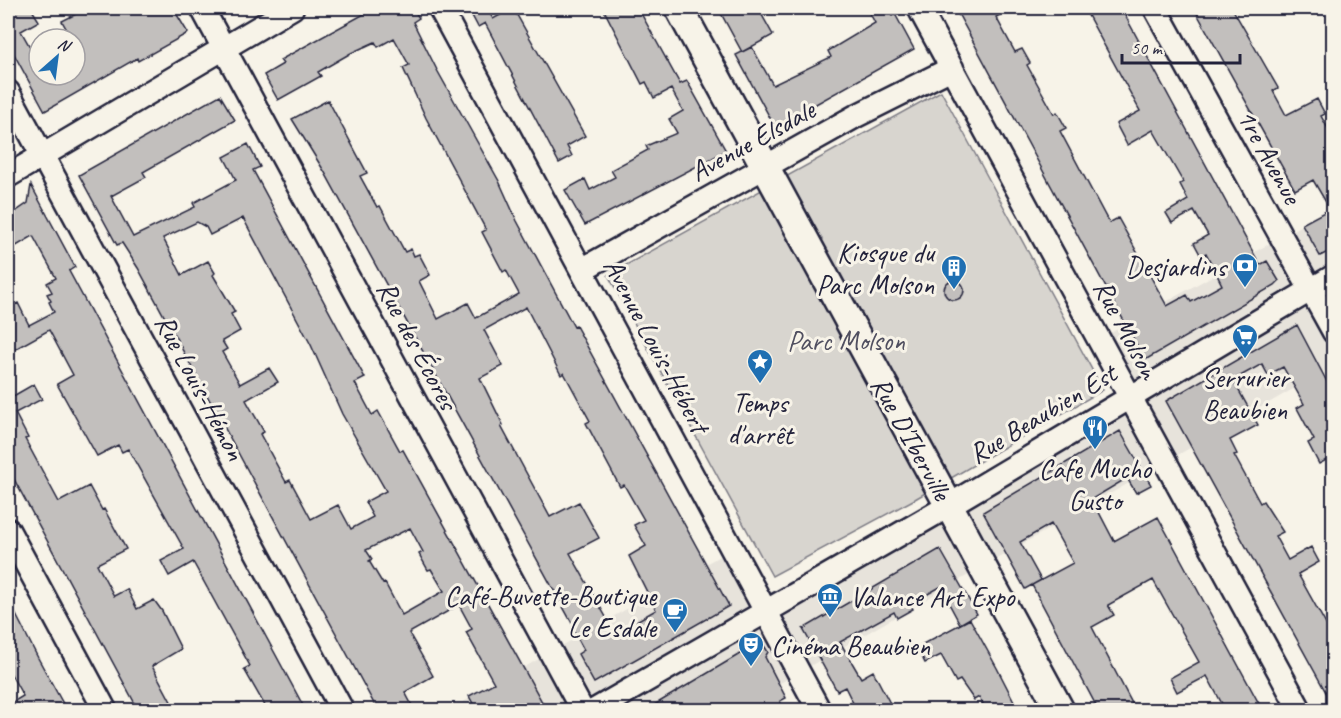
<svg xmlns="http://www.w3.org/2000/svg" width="1341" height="718" font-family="Caveat,sans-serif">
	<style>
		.built { fill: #e7e3db }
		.green { fill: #d8d5cf; stroke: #7d7c85; stroke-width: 1.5 }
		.building { fill: #c2bfbd; stroke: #22223b; stroke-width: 1.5; fill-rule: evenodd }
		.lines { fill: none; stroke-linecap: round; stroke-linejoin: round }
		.minor-casing { stroke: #22223b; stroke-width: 27 }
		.major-casing { stroke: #22223b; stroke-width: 32 }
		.minor { stroke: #f7f3e8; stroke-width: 22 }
		.major { stroke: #f7f3e8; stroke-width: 27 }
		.labels { text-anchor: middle; stroke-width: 6; stroke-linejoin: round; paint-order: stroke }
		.street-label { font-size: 28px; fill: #22223b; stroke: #f7f3e8 }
		.poi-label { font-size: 28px; fill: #22223b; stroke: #f7f3e8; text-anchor: end }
		.park-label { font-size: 28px; fill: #504f60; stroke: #f7f3e8 }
	</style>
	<rect width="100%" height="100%" fill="#f7f3e8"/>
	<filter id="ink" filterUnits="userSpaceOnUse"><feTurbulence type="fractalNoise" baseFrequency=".0167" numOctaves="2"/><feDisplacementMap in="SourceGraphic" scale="12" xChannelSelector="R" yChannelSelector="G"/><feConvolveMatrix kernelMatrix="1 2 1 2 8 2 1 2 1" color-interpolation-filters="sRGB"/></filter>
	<g filter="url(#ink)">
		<!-- built -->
		<path class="built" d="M1333,208V277L1311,291L1333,332V366L733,710H449L732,549L767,611L1129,396L1100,339Z"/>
		<!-- green -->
		<path class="green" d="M941,91L1103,390L915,499L772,576L608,275Z"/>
		<!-- building -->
		<path class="building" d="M8,8H31L39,21L21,31L39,63V75H75V57L80,54L75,39H72L62,21L88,8H173L188,33L138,61L137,58L45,111L8,43Z
			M375,8H413L419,18L413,22L437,70L499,181L517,221L574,327L576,326L729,606L594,683L578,654L584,650L572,628L574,627L324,171L292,119L328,100L367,173L360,176L377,207L380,206L405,252L411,249L414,256L419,254L430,275L419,281L438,319L468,303L476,318L519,294L506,270L503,272L482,232L486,230L426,118L403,68L409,65L394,38L378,47L375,42L351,53L318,72L321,76L278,100L264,75L283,64L280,60ZM526,307L561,375L564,373L590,421L586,423L620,487L624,485L644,520L634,525L646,546L629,556L656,610L615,633L570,553L599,538L579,502L550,517L501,426L503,425L480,378L503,366L484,330Z
			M468,8H487L493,19L513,8L585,136L567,146L572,156L559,163L485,23L478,27Z
			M603,8H638L680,84L687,81L726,151L585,225L565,190L585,179L590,190L615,177L611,170L648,150L646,146L677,133L669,119L683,111L671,89L654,98L646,82L642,84Z
			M718,8H758L773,35L742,52Z
			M867,8H887L892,16L895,14L914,49L775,127L736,55L752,47L773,85L831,57L828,51L875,23Z
			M955,8H1013L996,17L1015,52L1022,49L1030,63L1027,65L1054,114L1057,112L1066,128L1060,131L1109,223L1118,218L1167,306L1187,295L1191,302L1222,285L1206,253L1201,256L1194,243L1208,235L1194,211L1172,223L1166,213L1188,200L1180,184L1183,182L1153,130L1127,145L1116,124L1140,111L1084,8H1121L1260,265L1267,261L1279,281L1275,285L1145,360Z
			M1194,8H1232L1278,88L1273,91L1286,115L1317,99L1325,114L1321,116L1334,139V249L1320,256L1302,224L1330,209L1313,180L1295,190Z
			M220,95L235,120L143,172L146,177L111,196L133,237L195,207L193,203L236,180L224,157L248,144L260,167L253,170L365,378L355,383L372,415L378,411L400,451L403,450L547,711H477L469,696L494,683L466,632L472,629L459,605L409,633L433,676L405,692L415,711H378L138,268L122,243L117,245L79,175ZM243,218L311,345L342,414L386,491L365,502L373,517L351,529L338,505L311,519L290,480L286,482L260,434L264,432L246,400L278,382L269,368L240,384L222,352L227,349L222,341L240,331L231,314L235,312L213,275L215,273L208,261L182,275L163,238L197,222L206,227L210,235ZM410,528L423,552L419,554L428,570L431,569L444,591L402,615L385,583L383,584L369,561L372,559L366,550Z
			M31,185L75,267L69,271L306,711H268L244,669L250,666L193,562L169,576L161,561L184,549L128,449L122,452L118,445L97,456L57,384L73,375L49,330L8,353V308L18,303L29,325L54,312L49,302L51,301L47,294L52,292L47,283L56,278L33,236L8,251V217L28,203Z
			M944 290a10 10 0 1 1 20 0a10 10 0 1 1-20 0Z
			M1297,325L1334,395V456L1319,464L1308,443L1314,440L1297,408L1304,404L1283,367L1268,375L1262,364L1233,380L1258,425L1230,440L1237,454L1234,455L1260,503L1263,501L1283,532L1275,536L1288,560L1311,547L1319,562L1298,574L1334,639V707L1166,401Z
			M34,384L42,399L15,413L28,438L25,439L59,502L89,486L102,510L104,509L126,549L97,564L114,596L127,589L137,609L154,600L162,611L181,649L152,666L176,711H139L8,468V399Z
			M1120,431L1151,485L1136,493L1127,478L1092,499L1114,541L1158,517L1263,711H1226L1207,676L1177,692L1170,678L1199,662L1153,580L1108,605L1114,615L1092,627L1136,711H1099L1032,585L1073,563L1051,524L1020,542L1041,580L1025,589L983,512Z
			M940,549L977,614L960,624L940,587L910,604L913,609L897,618L894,612L840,642L861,678L873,671L894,711H857L845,687L837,691L803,629Z
			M8,599L38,658L67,711H8V705L23,696L8,669Z
			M970,619L997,668L1019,711H987L979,697L974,700L960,680L956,682L941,655L925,663L917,647Z
			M754,641L763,644L768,652L765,657L786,698L780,701L785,711H644L745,651V644Z"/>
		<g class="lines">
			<defs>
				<path id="minor" d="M202,8L582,710
					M440,8L819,710
					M919,8L1300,710
					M1155,8L1334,332
					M8,92L342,710
					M8,176L292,8
					M583,269L856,116L952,68
					M8,530L105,710
					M595,710L933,515L1334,276"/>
				<path id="major" d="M679,8L1060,710"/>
			</defs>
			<!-- minor casing -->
			<use href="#minor" class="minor-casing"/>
			<!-- major casing -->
			<use href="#major" class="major-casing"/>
			<!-- minor -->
			<use href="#minor" class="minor"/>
			<!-- major -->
			<use href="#major" class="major"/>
		</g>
	</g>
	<!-- icons -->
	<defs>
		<symbol id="bank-pin" viewBox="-11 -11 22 30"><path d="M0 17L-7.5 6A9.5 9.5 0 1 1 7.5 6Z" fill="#1f6fb2" stroke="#f7f3e8"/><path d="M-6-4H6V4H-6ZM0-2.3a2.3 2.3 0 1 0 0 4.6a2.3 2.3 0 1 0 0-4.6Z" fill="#fff"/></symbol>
		<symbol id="building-pin" viewBox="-11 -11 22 30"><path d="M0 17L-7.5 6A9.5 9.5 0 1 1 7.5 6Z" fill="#1f6fb2" stroke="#f7f3e8"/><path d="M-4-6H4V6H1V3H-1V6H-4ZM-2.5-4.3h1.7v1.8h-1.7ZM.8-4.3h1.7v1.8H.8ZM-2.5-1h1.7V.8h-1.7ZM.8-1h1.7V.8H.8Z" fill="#fff"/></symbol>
		<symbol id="supermarket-pin" viewBox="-11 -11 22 30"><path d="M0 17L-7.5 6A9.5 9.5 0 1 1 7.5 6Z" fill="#1f6fb2" stroke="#f7f3e8"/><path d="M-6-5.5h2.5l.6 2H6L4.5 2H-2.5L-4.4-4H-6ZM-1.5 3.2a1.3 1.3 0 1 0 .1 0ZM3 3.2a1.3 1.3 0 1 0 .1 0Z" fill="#fff"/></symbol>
		<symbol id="sight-pin" viewBox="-11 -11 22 30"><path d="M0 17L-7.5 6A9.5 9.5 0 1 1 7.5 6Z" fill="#1f6fb2" stroke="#f7f3e8"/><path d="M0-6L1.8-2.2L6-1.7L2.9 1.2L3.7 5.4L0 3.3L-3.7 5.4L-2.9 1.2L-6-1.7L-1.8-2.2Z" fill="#fff"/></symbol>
		<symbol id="restaurant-pin" viewBox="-11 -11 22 30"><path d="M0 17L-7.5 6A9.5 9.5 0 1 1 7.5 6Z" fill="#1f6fb2" stroke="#f7f3e8"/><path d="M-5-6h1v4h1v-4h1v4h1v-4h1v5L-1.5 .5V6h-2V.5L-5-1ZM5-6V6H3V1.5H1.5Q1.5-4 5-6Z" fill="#fff"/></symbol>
		<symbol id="museum-pin" viewBox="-11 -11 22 30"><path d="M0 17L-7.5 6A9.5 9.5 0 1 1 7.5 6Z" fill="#1f6fb2" stroke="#f7f3e8"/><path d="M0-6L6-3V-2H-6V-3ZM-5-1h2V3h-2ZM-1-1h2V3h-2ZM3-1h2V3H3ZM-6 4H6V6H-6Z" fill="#fff"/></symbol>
		<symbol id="cafe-pin" viewBox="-11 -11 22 30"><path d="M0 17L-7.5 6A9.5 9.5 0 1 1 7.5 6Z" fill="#1f6fb2" stroke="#f7f3e8"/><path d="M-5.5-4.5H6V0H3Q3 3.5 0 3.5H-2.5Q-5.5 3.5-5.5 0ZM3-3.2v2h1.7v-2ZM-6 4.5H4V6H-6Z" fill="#fff"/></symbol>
		<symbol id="theatre-pin" viewBox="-11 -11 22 30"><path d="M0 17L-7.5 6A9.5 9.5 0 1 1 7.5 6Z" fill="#1f6fb2" stroke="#f7f3e8"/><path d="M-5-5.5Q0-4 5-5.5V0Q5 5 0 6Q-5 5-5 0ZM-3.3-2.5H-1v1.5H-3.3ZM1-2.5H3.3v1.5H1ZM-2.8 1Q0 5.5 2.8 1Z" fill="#fff"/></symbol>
	</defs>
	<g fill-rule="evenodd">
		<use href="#bank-pin" x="1230" y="251" width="30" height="40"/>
		<use href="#building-pin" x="939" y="253" width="30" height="40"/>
		<use href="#supermarket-pin" x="1230" y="322" width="30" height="40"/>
		<use href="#sight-pin" x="745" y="347" width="30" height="40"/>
		<use href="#restaurant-pin" x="1080" y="413" width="30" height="40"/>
		<use href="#museum-pin" x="815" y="581" width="30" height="40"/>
		<use href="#cafe-pin" x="660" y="596" width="30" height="40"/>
		<use href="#theatre-pin" x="736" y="630" width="30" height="40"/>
	</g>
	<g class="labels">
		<!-- street labels -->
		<g class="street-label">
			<text transform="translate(752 140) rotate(-29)" y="10">Avenue Elsdale</text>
			<text transform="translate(1270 156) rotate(61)" y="10">1re Avenue</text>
			<text transform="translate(1127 329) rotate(62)" y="10">Rue Molson</text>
			<text transform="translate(418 345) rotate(62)" y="10">Rue des Écores</text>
			<text transform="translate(657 345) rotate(62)" y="10">Avenue Louis-Hébert</text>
			<text transform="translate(201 387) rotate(62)" y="10">Rue Louis-Hémon</text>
			<text transform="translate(1042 413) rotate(-31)" y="10">Rue Beaubien Est</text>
			<text transform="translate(912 438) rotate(61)" y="10">Rue D'Iberville</text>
		</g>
		<!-- poi labels -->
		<g class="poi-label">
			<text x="934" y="262">Kiosque du<tspan x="934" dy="32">Parc Molson</tspan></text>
			<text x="1226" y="276">Desjardins</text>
			<text x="1245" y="387" text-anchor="middle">Serrurier<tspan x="1245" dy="32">Beaubien</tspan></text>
			<text x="760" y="412" text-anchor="middle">Temps<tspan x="760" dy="32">d'arrêt</tspan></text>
			<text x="1095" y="478" text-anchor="middle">Cafe Mucho<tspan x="1095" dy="32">Gusto</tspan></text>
			<text x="656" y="605">Café-Buvette-Boutique<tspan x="656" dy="32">Le Esdale</tspan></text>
			<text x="850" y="606" text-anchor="start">Valance Art Expo</text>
			<text x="771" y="655" text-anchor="start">Cinéma Beaubien</text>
		</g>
		<!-- park labels -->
		<g class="park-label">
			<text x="846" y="350">Parc Molson</text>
		</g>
	</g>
	<!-- margin -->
	<rect width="1341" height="718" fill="none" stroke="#f7f3e8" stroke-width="30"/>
	<rect x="15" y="15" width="1311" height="688" fill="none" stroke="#22223b" stroke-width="2" filter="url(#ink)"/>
	<!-- north arrow -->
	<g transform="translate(57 57) rotate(28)"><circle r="28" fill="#f7f3e8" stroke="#a29fa3" stroke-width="1.5"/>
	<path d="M0-4.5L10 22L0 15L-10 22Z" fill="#1f6fb2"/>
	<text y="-9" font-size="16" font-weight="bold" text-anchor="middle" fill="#22223b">N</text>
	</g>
	<!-- scale -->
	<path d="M1122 54v9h118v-9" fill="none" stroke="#22223b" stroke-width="3"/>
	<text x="1131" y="54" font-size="18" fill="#22223b" stroke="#f7f3e8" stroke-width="4.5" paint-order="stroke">50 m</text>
</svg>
